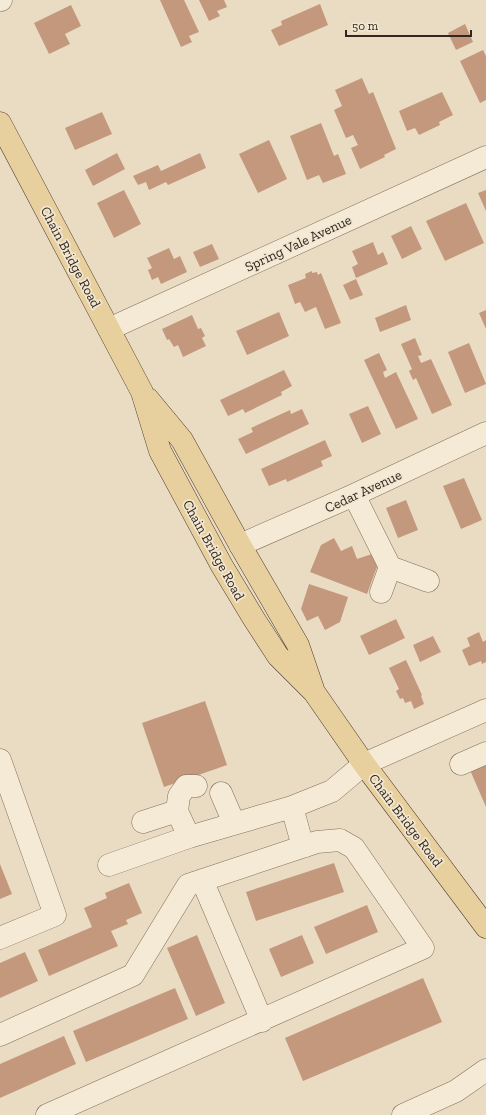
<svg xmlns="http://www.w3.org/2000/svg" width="486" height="1115" font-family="'Zilla Slab',serif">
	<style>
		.building { fill: #c3987d }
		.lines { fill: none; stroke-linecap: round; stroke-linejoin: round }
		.minor-casing { stroke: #816f5c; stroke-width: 23 }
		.major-casing { stroke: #4f3d30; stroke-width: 23 }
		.minor { stroke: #f5ead5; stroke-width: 22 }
		.major { stroke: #e8cf9e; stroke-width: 22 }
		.labels { text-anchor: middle; stroke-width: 3.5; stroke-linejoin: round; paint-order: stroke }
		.street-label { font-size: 14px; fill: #32271e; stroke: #f1e7d2 }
	</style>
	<rect width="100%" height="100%" fill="#e9dcc3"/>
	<!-- building -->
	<path class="building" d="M160,0H184L199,32L189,36L192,42L181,47Z
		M199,0H224L227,7L217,11L220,16L209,21Z
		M320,4L328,25L279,46L271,30L282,25L281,21Z
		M71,5L81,26L65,34L70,44L49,54L34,23Z
		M465,24L473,42L456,50L448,33Z
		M483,50L486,56V100L480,103L460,61Z
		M362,78L369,94L373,92L396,149L384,155L385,157L360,169L351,148L358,145L353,135L346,138L334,110L342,106L335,90Z
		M442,92L453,115L439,122L440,125L419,135L415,128L407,131L399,111Z
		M102,112L112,134L75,150L65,128Z
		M321,123L334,156L338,154L346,174L323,183L319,175L307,180L290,136Z
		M269,140L287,179L258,193L239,154Z
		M117,153L125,169L93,186L85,170Z
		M200,153L206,168L168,185L166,182L149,190L146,182L138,185L133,176L158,165L161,171Z
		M124,190L141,224L114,238L97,203Z
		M486,190V211L478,193Z
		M466,203L484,243L445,261L426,221Z
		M411,226L422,249L402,259L391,236Z
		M373,242L378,255L383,252L388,264L356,278L352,267L358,264L352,251Z
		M212,244L219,259L200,267L193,252Z
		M169,248L174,259L180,256L187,272L161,284L158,277L152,280L148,270L152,268L147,258Z
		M312,271V273L317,272L318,275L321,273L341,323L325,329L316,307L305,312L300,302L295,304L288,285L306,278L305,274Z
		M356,279L363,295L350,300L343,285Z
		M406,305L411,320L380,332L375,318Z
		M486,310V329L479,313Z
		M279,312L289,336L247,355L236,331Z
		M192,315L198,329L201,328L205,336L202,338L206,346L183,357L178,345L174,347L169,339L167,340L162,329Z
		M415,338L422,355L418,356L421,363L431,359L452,405L432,414L416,378L413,380L409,371L412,369L401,344Z
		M469,343L486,384L465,393L448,352Z
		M379,353L387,370L383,372L385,378L396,372L418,419L396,429L364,360Z
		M284,370L292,386L281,392L282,395L245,413L243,409L228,416L220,400Z
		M368,406L381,434L362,443L349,414Z
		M302,409L309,424L246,454L238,439L253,432L251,428L290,410L291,414Z
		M325,440L332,456L321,461L323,466L287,482L286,479L269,486L261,469Z
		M464,478L482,520L461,529L443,486Z
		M406,500L418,530L398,538L386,508Z
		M334,538L341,551L352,546L357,559L372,554L377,567L367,594L310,572L321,545Z
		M309,584L348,597L340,622L325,630L318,616L307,621L301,609Z
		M396,619L405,638L369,655L360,636Z
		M479,632L483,642L486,640V662L482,664L481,661L469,666L462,650L470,646L467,638Z
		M433,636L441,652L420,662L413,645Z
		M406,660L422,695L421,696L424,704L414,709L411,701L405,703L403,698L400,699L396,691L399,689L389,668Z
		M205,701L227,765L164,787L142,723Z
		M486,763V807L470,770Z
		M334,863L344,892L256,921L246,892Z
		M0,864L12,894L0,899Z
		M129,883L142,913L126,920L128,924L111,931L118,946L49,976L38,950L92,927L84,908L107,898L105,893Z
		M367,905L378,932L326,954L314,927Z
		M197,935L225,1003L196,1016L167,948Z
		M302,935L314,963L281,977L269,949Z
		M25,952L38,981L0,998V963Z
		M423,978L442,1022L303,1081L285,1038Z
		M175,988L188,1019L86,1062L73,1031Z
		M64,1036L76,1064L0,1098V1064Z"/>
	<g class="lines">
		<defs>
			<path id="minor" d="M0,0H1
				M109,329L486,157
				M354,495L390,567L381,592
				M240,545L354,495L486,433
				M390,567L428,581
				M0,760L55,915L0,938
				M461,764L486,753
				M221,793L234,823
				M292,807L303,847
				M177,811L189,837L292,807L332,791L364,764L486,710
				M143,822L177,811L179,796L186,786H196
				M109,865L189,837
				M202,880L262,1021
				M0,1035L133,975L188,885L317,842L340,840L354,848L423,948L47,1115
				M403,1115L456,1091L486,1070"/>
			<path id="major" d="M0,123L142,392L160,451L222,566L254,619L278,656L314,692L364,764L486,927
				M148,399L182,440L240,545L298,645L313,689"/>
		</defs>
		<!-- minor casing -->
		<use href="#minor" class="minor-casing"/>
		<!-- major casing -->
		<use href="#major" class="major-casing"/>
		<!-- minor -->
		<use href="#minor" class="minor"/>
		<!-- major -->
		<use href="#major" class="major"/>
	</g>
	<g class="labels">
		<!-- street labels -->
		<g class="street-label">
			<text transform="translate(298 243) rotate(-25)" y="5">Spring Vale Avenue</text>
			<text transform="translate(71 257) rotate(62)" y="5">Chain Bridge Road</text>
			<text transform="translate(363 491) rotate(-25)" y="5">Cedar Avenue</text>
			<text transform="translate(214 550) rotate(61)" y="5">Chain Bridge Road</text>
			<text transform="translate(406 820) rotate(53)" y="5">Chain Bridge Road</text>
		</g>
	</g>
	<!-- scale -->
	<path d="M346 30v6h125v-6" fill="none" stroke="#32271e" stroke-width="2"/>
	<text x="352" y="30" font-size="12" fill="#32271e" stroke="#f1e7d2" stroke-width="3" paint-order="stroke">50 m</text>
</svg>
